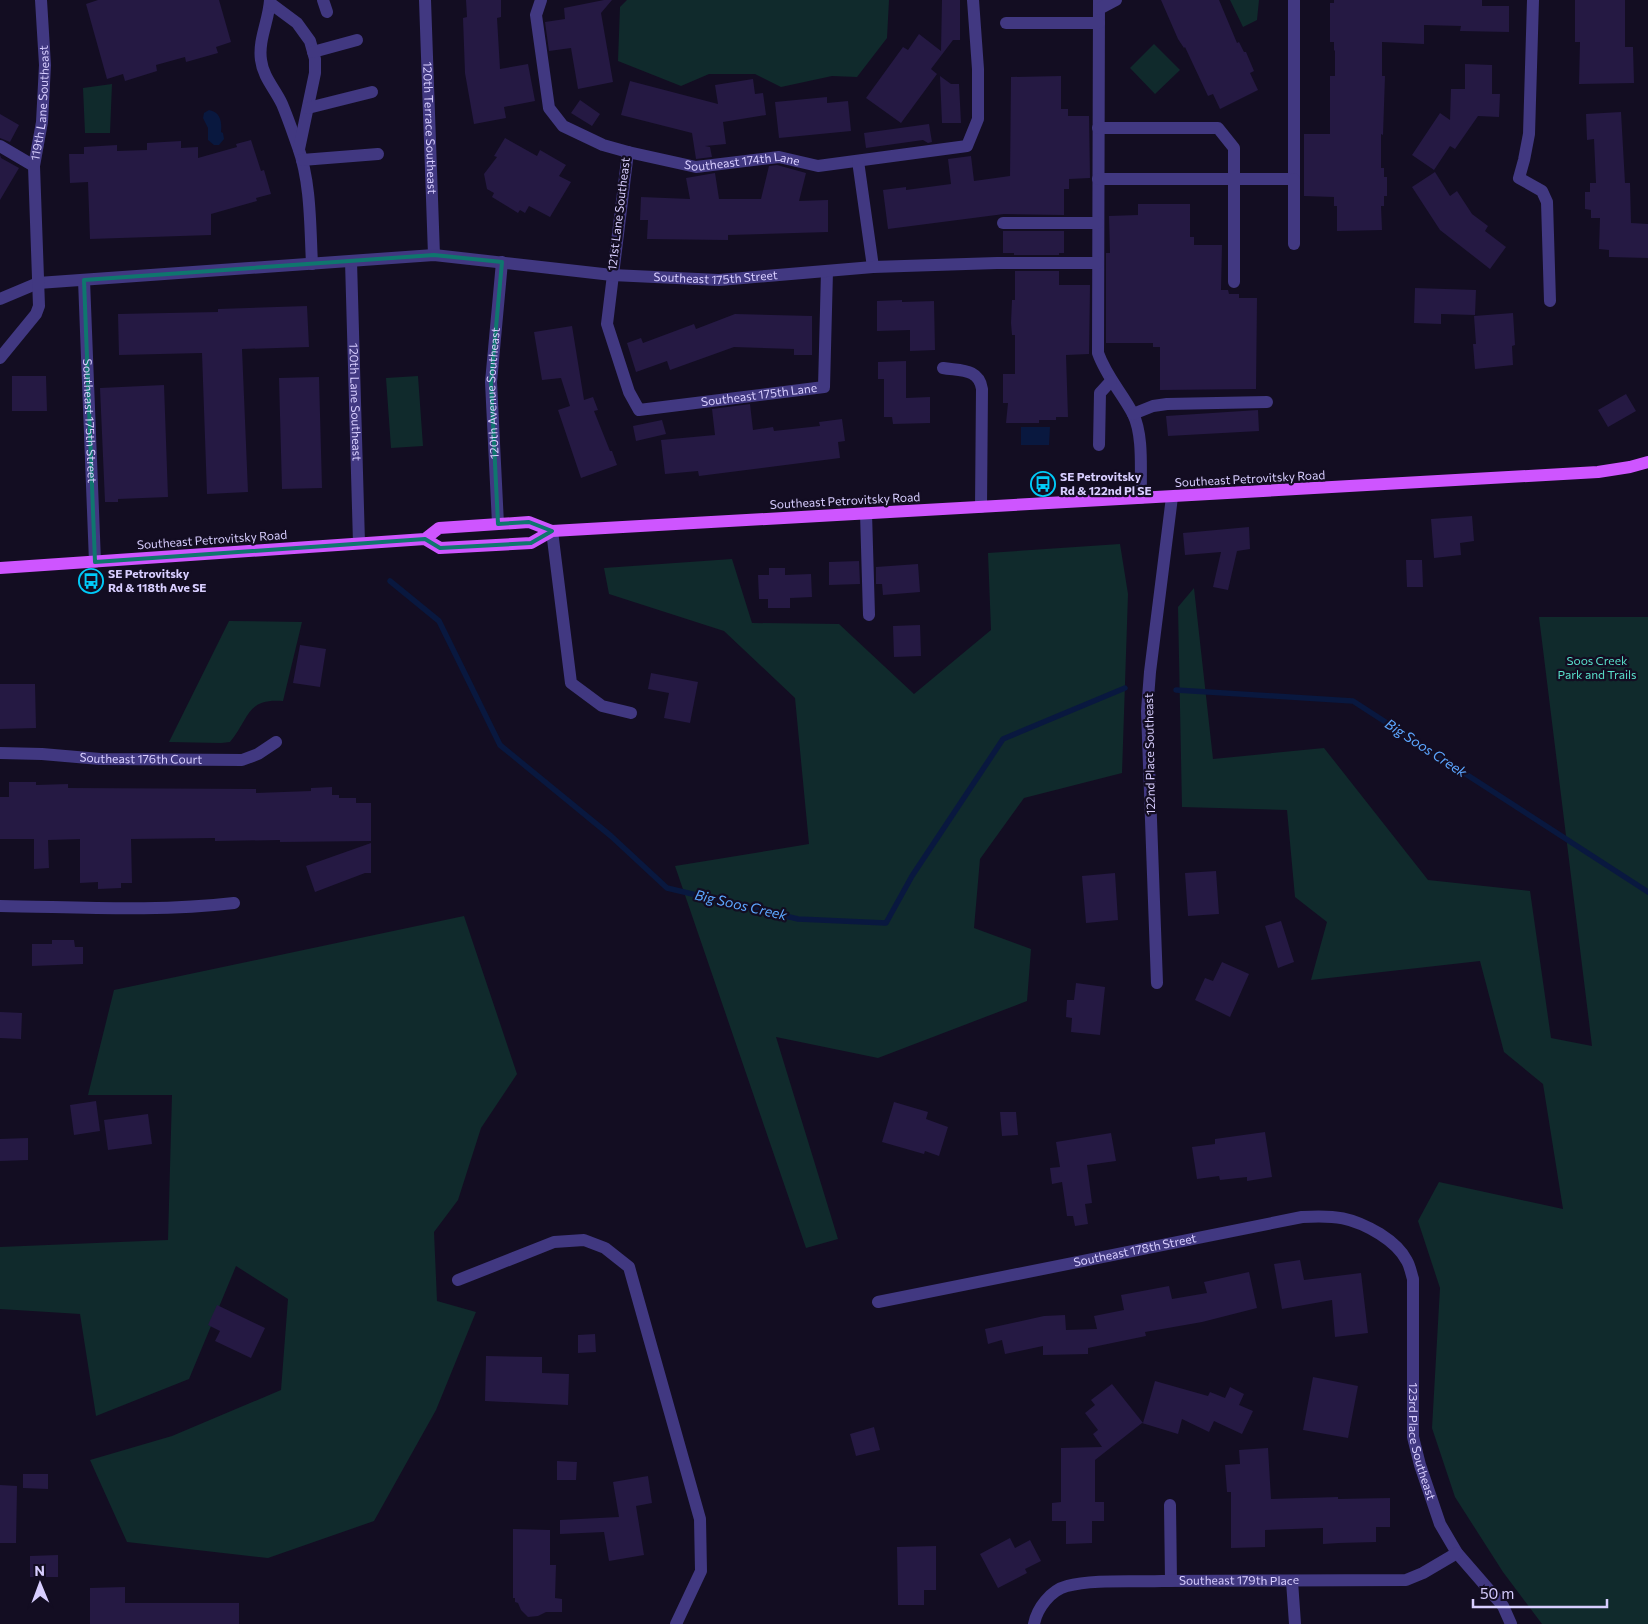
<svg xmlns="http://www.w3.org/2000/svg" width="1648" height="1624" font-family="Commissioner,sans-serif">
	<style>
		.green { fill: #102a2c }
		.water { fill: #09183f }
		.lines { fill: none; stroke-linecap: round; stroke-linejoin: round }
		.stream { stroke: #09183f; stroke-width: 5.5 }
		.building { fill: #251943 }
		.minor { stroke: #413881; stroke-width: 12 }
		.major { stroke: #ce55ff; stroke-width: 12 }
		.marked { fill: none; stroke: #0f766e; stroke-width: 4; stroke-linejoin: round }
		.labels { text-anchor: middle; stroke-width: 4.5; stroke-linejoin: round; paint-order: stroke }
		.street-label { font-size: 12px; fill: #d8ceff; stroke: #130d22 }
		.poi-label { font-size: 12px; font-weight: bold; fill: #d8ceff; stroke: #130d22; text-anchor: start }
		.park-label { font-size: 12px; fill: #59e0ca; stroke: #130d22 }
		.water-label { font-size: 14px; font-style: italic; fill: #5ca6ff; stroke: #130d22 }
	</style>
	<rect width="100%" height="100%" fill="#130d22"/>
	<!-- green -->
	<path class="green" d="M627,0H889L887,38L857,77L832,76L781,87L755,74H709L681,86L618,61L620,7Z
		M1230,0H1259L1257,20L1243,27Z
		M1154,44L1180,70L1155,94L1130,68Z
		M112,84L110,133H85L83,88Z
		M418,376L423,446L391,448L386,378Z
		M1120,544L1128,594L1122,773L1024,798L980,859L974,928L1031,949L1027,1001L878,1058L776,1037L838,1239L806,1248L675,866L809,844L795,698L724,631L609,594L604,568L732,559L752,623L839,624L914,694L991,630L988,553Z
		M1194,588L1213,759L1324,748L1428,880L1530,891L1551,1038L1592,1046L1539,617H1648V1624H1542L1503,1572L1455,1497L1432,1428L1440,1288L1418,1221L1439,1182L1563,1209L1543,1084L1504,1052L1480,961L1311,980L1327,922L1295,897L1287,810L1182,807L1178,607Z
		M229,621L302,622L283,701C246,698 250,718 230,742L221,743L169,742Z
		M464,916L517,1074L481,1128L458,1200L434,1232L437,1301L476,1312L436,1410L374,1521L268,1558L127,1542L90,1460L172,1436L281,1390L288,1299L236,1266L189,1379L96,1416L80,1314L0,1309V1247L168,1240L172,1095H88L114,990Z"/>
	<!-- water -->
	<path class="water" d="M209,110C221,112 222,123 221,132L223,133L224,139L219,145H214L208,140V128L203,118L204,113Z
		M1021,427H1050L1049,445H1021Z"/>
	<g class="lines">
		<!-- stream -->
		<path class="stream" d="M390,581L439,621L500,745L611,836L667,888L798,919L886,923L912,876L1003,739L1125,688
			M1176,690L1353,701L1648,892"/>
	</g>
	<!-- building -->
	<path class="building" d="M98,0H219L231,42L216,47L218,53L186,62L185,57L156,65L157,71L125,81L123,74L107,79L86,4Z
		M466,0H501V17L497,18L500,69L528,64L535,101L504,107L506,118L474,124L465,73L463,18L467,17Z
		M604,0H612L601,13L613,82L578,89L571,48L549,51L545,22L565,19L564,8Z
		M942,0H960V40H953L931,69L937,74L901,123L866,98L903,47L908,50L919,34L941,51Z
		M1161,0H1219L1237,43L1239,42L1244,52H1246L1254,71L1250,73L1258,90L1220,109L1213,94L1208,96L1185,47L1184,48L1178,39Z
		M1334,0H1482V6H1509V32L1460,31L1461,26L1424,25V44L1382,42V76H1385L1383,135L1381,134V168H1384V177H1387V196H1384V206H1381L1382,230L1337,231V206H1334V197L1304,196V134H1330V76H1335V51L1334,50V42H1330V3H1334Z
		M1575,0H1625V47H1633L1634,83L1579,84L1580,42H1575Z
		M1465,64L1492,65V94H1500L1499,117L1478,116L1455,149L1450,146L1434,170L1412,155L1440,113L1450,120L1451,89H1465Z
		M940,76L951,84H959L961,123H942Z
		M1061,76V109H1068V116H1089L1090,178L1069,179V189H1064V215L1004,214L888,229L883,190L906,187V190L951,184L948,159L971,156L974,181L1010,176L1011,77Z
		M753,79L755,94L763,93L766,115L723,122L726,144L705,146L710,147L712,157L696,159L692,133L621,115L630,81L718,104L715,85Z
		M827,97V103L848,101L851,131L779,138L775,102Z
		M580,100L600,114L592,126L571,113Z
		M1621,112L1625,183H1630L1631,223L1648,224V258L1609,257V250L1599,249L1600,218H1591V210L1585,209V192H1590V183H1596L1594,139L1587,140L1586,114Z
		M0,114L19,125L10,142L0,138Z
		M929,124L932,142L928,143L923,140L866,148L864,133Z
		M505,138L537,156L540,150L566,165L559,176L571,182L550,217L529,206L525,213L520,210L518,213L492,197L494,193L487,189L484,174L497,157L494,156Z
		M251,140L261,171L264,170L271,194L256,198L257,201L211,214V235L90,239L88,182L70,183L69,154H84V147L117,145V151L147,150V143L181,141V148L198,147V158L237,147L236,144Z
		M0,155L1,158L19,168L0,200Z
		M777,165L806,173L799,201L828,200V232L728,235V240L647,239L648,220H640L641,197L690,199L686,178L715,173L719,199H761L769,166Z
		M1435,172L1450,196L1457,191L1472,214L1488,226L1485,231L1506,247L1490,269L1440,230L1412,187Z
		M1138,204H1190V237H1194V245H1222L1221,290H1228L1229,294H1239V298H1257L1256,389L1160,390V347H1153V343H1106V253H1110L1109,216L1138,215Z
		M1003,231H1064V253H1059V255H1014V253H1003Z
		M1015,271H1059V285H1090L1089,354L1066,355L1068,417H1056V420H1039V423H1006L1008,403H1003V374H1015V335H1012L1011,323L1012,300H1015Z
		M1415,288L1476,290L1475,315L1441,314V324L1414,323Z
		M902,300V302L934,301L935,350L910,351V330L877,331V301Z
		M307,306L309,347L242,349L248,492L207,494L202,353L119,355L118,314L218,312V309Z
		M1513,313L1515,345L1512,346L1513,365L1475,369L1473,344H1476L1474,316Z
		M735,314L812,316V355H794V349L734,347L670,370L667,361L636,372L627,343L641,338L643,343L694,324L696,329Z
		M572,326L584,400L593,397L598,410L594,411L610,451H612L617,465L581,478L558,410L570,406L561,378L542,380L534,332Z
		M906,361V398L930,397V423L893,424L892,417H884V379H878V362Z
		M12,376H46L47,411H12Z
		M319,377L322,488L282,489L279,378Z
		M164,385L168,497L118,499V502H105L100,388Z
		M1626,394L1636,411L1608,427L1598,410Z
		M750,404L753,430L773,427L774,431L820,426L819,422L842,419L845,441L838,442L840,458L699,476L698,471L665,474L661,440L715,435L712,409Z
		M1258,410L1259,431L1168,436L1166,416Z
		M662,420L666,434L636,441L633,426Z
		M1472,516L1474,541L1460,543L1461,555L1434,558L1431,519Z
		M1249,527L1250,549L1237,551L1228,590L1213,587L1221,552L1185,555L1183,533Z
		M1406,560H1422L1423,587H1407Z
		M859,561L860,584L829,585V562Z
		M918,564L920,592L883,595L882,584H876V567Z
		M769,568H785V575L811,574L812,597L790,598V608H768V599H759L758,575H769Z
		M920,625L921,656L894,657L893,626Z
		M300,645L326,649L320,687L293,683Z
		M651,673L698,682L690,723L664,718L669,693L648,689Z
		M0,684H35L36,728L0,729Z
		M9,782H36V785L68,784V788L256,789V793L311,791V788L332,787V795H339V798H356V803H371V841L280,842V840L215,841V838L131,839L132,883H121V888L98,889V882L80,883V839L48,840L49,868L34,869V839H0V797H9Z
		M371,843V873H365L315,892L306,866Z
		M1216,871L1219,914L1188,916L1185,873Z
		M1115,873L1118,920L1086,923L1082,876Z
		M1281,921L1294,962L1278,968L1265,926Z
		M52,940H74L75,947H83V964L32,966V944H52Z
		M1222,962L1249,974L1230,1017L1195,1000L1205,978L1213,981Z
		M1076,983L1105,987L1100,1035L1071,1032L1072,1018L1066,1017L1067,1000H1074Z
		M0,1012L22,1013L21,1039L0,1038Z
		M96,1101L100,1131L74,1135L70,1105Z
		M894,1102L928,1112L926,1119L948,1127L939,1156L925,1151L924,1154L882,1142Z
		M1000,1112H1016L1018,1135L1002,1136Z
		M148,1114L152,1144L108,1150L104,1120Z
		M1265,1132L1272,1177L1247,1181V1177L1220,1180L1219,1176L1197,1179L1192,1147L1215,1144V1139Z
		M1111,1133L1116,1161L1087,1165L1092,1203L1085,1204L1088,1224L1075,1226L1073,1216H1067L1062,1182L1052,1184L1050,1168L1060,1167L1056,1142Z
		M28,1138V1160L0,1161V1139Z
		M1300,1260L1304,1280L1361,1273L1368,1333L1335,1337L1332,1300L1282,1309L1274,1264Z
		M1249,1272L1257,1308L1202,1322L1145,1332L1146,1336L1088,1348V1354L1043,1355V1346L1005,1354L1002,1340L988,1344L985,1329L1044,1316L1065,1315L1066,1330L1097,1329L1094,1316L1124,1310L1121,1295L1169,1286L1172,1299L1207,1293L1204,1282Z
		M217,1305L265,1328L251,1358L215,1341L220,1331L208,1325Z
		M595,1334L596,1352L578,1353V1335Z
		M486,1356L542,1357V1373L569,1374L568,1405L485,1401Z
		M1313,1377L1358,1386L1348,1438L1303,1430Z
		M1155,1381L1208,1396L1210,1392L1225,1398L1230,1387L1244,1394L1239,1405L1253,1411L1242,1434L1214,1421L1209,1432L1182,1419L1178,1434L1142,1423L1095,1460V1502H1104V1521H1092V1543L1066,1544V1521H1052V1503L1061,1502V1448L1102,1447L1093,1434L1098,1430L1085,1413L1095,1405L1091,1400L1112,1384L1143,1423Z
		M874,1427L880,1450L856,1456L850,1434Z
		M1268,1448L1271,1499L1338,1497V1499L1390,1498V1527H1376V1542L1339,1543L1323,1544V1528L1265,1530V1547L1231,1548V1492H1227L1225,1465L1240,1464L1239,1450Z
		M557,1461L577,1462L576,1480H557Z
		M23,1474H48V1489L23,1488Z
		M648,1476L652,1503L636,1506L644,1555L609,1561L604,1532L560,1534V1520L619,1517L613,1482Z
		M0,1485L17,1486L16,1543H0Z
		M513,1529L550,1530V1565H556L555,1598L562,1599V1612H546L538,1616L528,1617L521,1610L518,1603L515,1602V1598H513Z
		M1010,1538L1015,1548L1030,1540L1041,1561L1025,1569L1027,1573L998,1588L980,1554Z
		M936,1546V1590H924V1605H898L897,1547Z
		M58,1555V1577H30V1556Z
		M125,1587V1603H239V1624H90V1588Z"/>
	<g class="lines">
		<!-- minor -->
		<g class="minor">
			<path d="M270,0C269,20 258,40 261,60C263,77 275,89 282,104C288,118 293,133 298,147C311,183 310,226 312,264"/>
			<path d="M323,0L327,12"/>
			<path id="s1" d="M425,0L434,255"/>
			<path id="s2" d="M541,0L536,15L549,108L563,126L603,145L628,152L607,324L629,392L639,410L824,387L827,271"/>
			<path d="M1099,0L1098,353C1106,376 1122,393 1133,414C1144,436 1140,473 1141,498"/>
			<path d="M1533,0L1529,134L1524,160L1519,178L1542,191L1547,202L1550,301"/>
			<path d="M270,3L297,23L310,41L315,59V73L299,149"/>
			<path d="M1099,9L1116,0"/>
			<path d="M1006,23H1099"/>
			<path d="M313,52L357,40"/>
			<path d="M308,108L372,92"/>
			<path d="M1098,128H1218L1234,148V282"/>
			<path d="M0,146L34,166"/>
			<path id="s3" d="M628,152L696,167L779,157L818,166L967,146L978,119V69L973,0"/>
			<path d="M302,160L378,154"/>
			<path d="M858,161L873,267"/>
			<path d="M1098,179H1294V0"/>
			<path d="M1003,223H1098"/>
			<path d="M1294,244V179"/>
			<path id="s4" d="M351,261L359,543"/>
			<path id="s5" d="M84,280L95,562"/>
			<path id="s6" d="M0,299L38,283L434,255L612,275L719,280L873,267L997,263H1098"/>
			<path id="s7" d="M0,358L36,314L39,306L34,166L42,122L45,65L41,0"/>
			<path d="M943,368C960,371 979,368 982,389L981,507"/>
			<path d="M1133,414L1153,406L1167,404L1267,402"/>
			<path d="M1099,445L1100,393L1111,381"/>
			<path d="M866,513L869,615"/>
			<path id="s8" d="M498,524L491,382L502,262"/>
			<path d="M552,531L571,683L602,706L631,713"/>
			<path id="s9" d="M0,753L42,754L100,759L242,760L258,754L276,742"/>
			<path d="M0,906C78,907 157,912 234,903"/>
			<path d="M1157,983L1147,711L1150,672L1172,497"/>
			<path d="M458,1280L554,1242L584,1240L605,1248L629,1267L700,1519L701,1571L676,1624"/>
			<path id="s10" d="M878,1302L1302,1217C1335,1215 1352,1217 1380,1234C1391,1241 1401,1249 1407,1261C1410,1266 1411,1273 1413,1279V1437L1420,1465L1440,1524L1457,1553L1503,1606L1511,1624"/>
			<path d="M1170,1505L1171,1581"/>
			<path d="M1292,1581L1295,1624"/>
			<path id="s11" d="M1034,1624C1037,1608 1051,1590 1067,1586C1092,1579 1135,1582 1162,1581C1243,1580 1325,1581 1406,1580L1423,1573L1457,1553"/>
		</g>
		<!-- major -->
		<path class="major" d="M425,539L440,548L531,543L552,531
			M0,568L425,539L439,528L529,522L552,531L1598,472L1630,467L1648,462"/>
	</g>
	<!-- marked area -->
	<path class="marked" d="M434,255L502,262L491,382L498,524L529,522L552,531L531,543L440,548L425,539L95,562L84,280Z"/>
	<!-- icons -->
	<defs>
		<symbol id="bus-ring" viewBox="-11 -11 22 22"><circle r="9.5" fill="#130d22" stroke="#00cbf9" stroke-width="1.5"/><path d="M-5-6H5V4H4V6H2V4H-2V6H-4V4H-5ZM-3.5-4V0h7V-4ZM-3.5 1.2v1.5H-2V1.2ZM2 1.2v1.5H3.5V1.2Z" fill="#00cbf9"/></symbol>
	</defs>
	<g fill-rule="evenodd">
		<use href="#bus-ring" x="1029" y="470" width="28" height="28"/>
		<use href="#bus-ring" x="77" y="567" width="28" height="28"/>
	</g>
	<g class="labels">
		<!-- street labels -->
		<g class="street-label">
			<text dy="4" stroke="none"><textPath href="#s7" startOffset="269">119th Lane Southeast</textPath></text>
			<text dy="4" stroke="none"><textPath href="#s1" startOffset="128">120th Terrace Southeast</textPath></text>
			<text dy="4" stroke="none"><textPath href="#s3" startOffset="116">Southeast 174th Lane</textPath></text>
			<text transform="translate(619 214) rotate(-83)" y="4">121st Lane Southeast</text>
			<text dy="4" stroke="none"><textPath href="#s6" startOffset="721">Southeast 175th Street</textPath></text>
			<text dy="4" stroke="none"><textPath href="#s8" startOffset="131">120th Avenue Southeast</textPath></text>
			<text dy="4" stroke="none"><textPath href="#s2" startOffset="589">Southeast 175th Lane</textPath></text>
			<text dy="4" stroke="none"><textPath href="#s4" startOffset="141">120th Lane Southeast</textPath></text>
			<text dy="4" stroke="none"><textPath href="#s5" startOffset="141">Southeast 175th Street</textPath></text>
			<text transform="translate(1250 479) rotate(-3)" y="4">Southeast Petrovitsky Road</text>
			<text transform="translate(845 501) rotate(-3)" y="4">Southeast Petrovitsky Road</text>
			<text transform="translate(212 540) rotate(-4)" y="4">Southeast Petrovitsky Road</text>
			<text transform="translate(1150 754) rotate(-91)" y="4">122nd Place Southeast</text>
			<text dy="4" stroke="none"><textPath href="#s9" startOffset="141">Southeast 176th Court</textPath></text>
			<text dy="4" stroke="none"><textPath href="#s10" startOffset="262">Southeast 178th Street</textPath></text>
			<text dy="4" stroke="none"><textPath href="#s10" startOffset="735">123rd Place Southeast</textPath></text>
			<text dy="4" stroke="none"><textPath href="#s11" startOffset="225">Southeast 179th Place</textPath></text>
		</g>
		<!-- poi labels -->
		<g class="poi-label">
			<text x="1060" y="481">SE Petrovitsky<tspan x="1060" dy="14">Rd &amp; 122nd Pl SE</tspan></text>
			<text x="108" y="578">SE Petrovitsky<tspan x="108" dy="14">Rd &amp; 118th Ave SE</tspan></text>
		</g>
		<!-- park labels -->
		<g class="park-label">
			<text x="1597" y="665">Soos Creek<tspan x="1597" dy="14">Park and Trails</tspan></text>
		</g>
		<!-- water labels -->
		<g class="water-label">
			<text transform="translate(1426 748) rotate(33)" y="5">Big Soos Creek</text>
			<text transform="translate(741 905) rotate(13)" y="5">Big Soos Creek</text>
		</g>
	</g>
	<!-- north arrow -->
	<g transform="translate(40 1584) rotate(359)" stroke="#130d22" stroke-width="4" paint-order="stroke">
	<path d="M0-4L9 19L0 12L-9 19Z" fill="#d8ceff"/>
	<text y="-8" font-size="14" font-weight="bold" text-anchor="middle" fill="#d8ceff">N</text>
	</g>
	<!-- scale -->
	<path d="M1473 1599v8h134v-8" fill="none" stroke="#d8ceff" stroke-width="2.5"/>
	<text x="1480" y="1599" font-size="15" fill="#d8ceff" stroke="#130d22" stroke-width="4" paint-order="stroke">50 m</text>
</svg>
